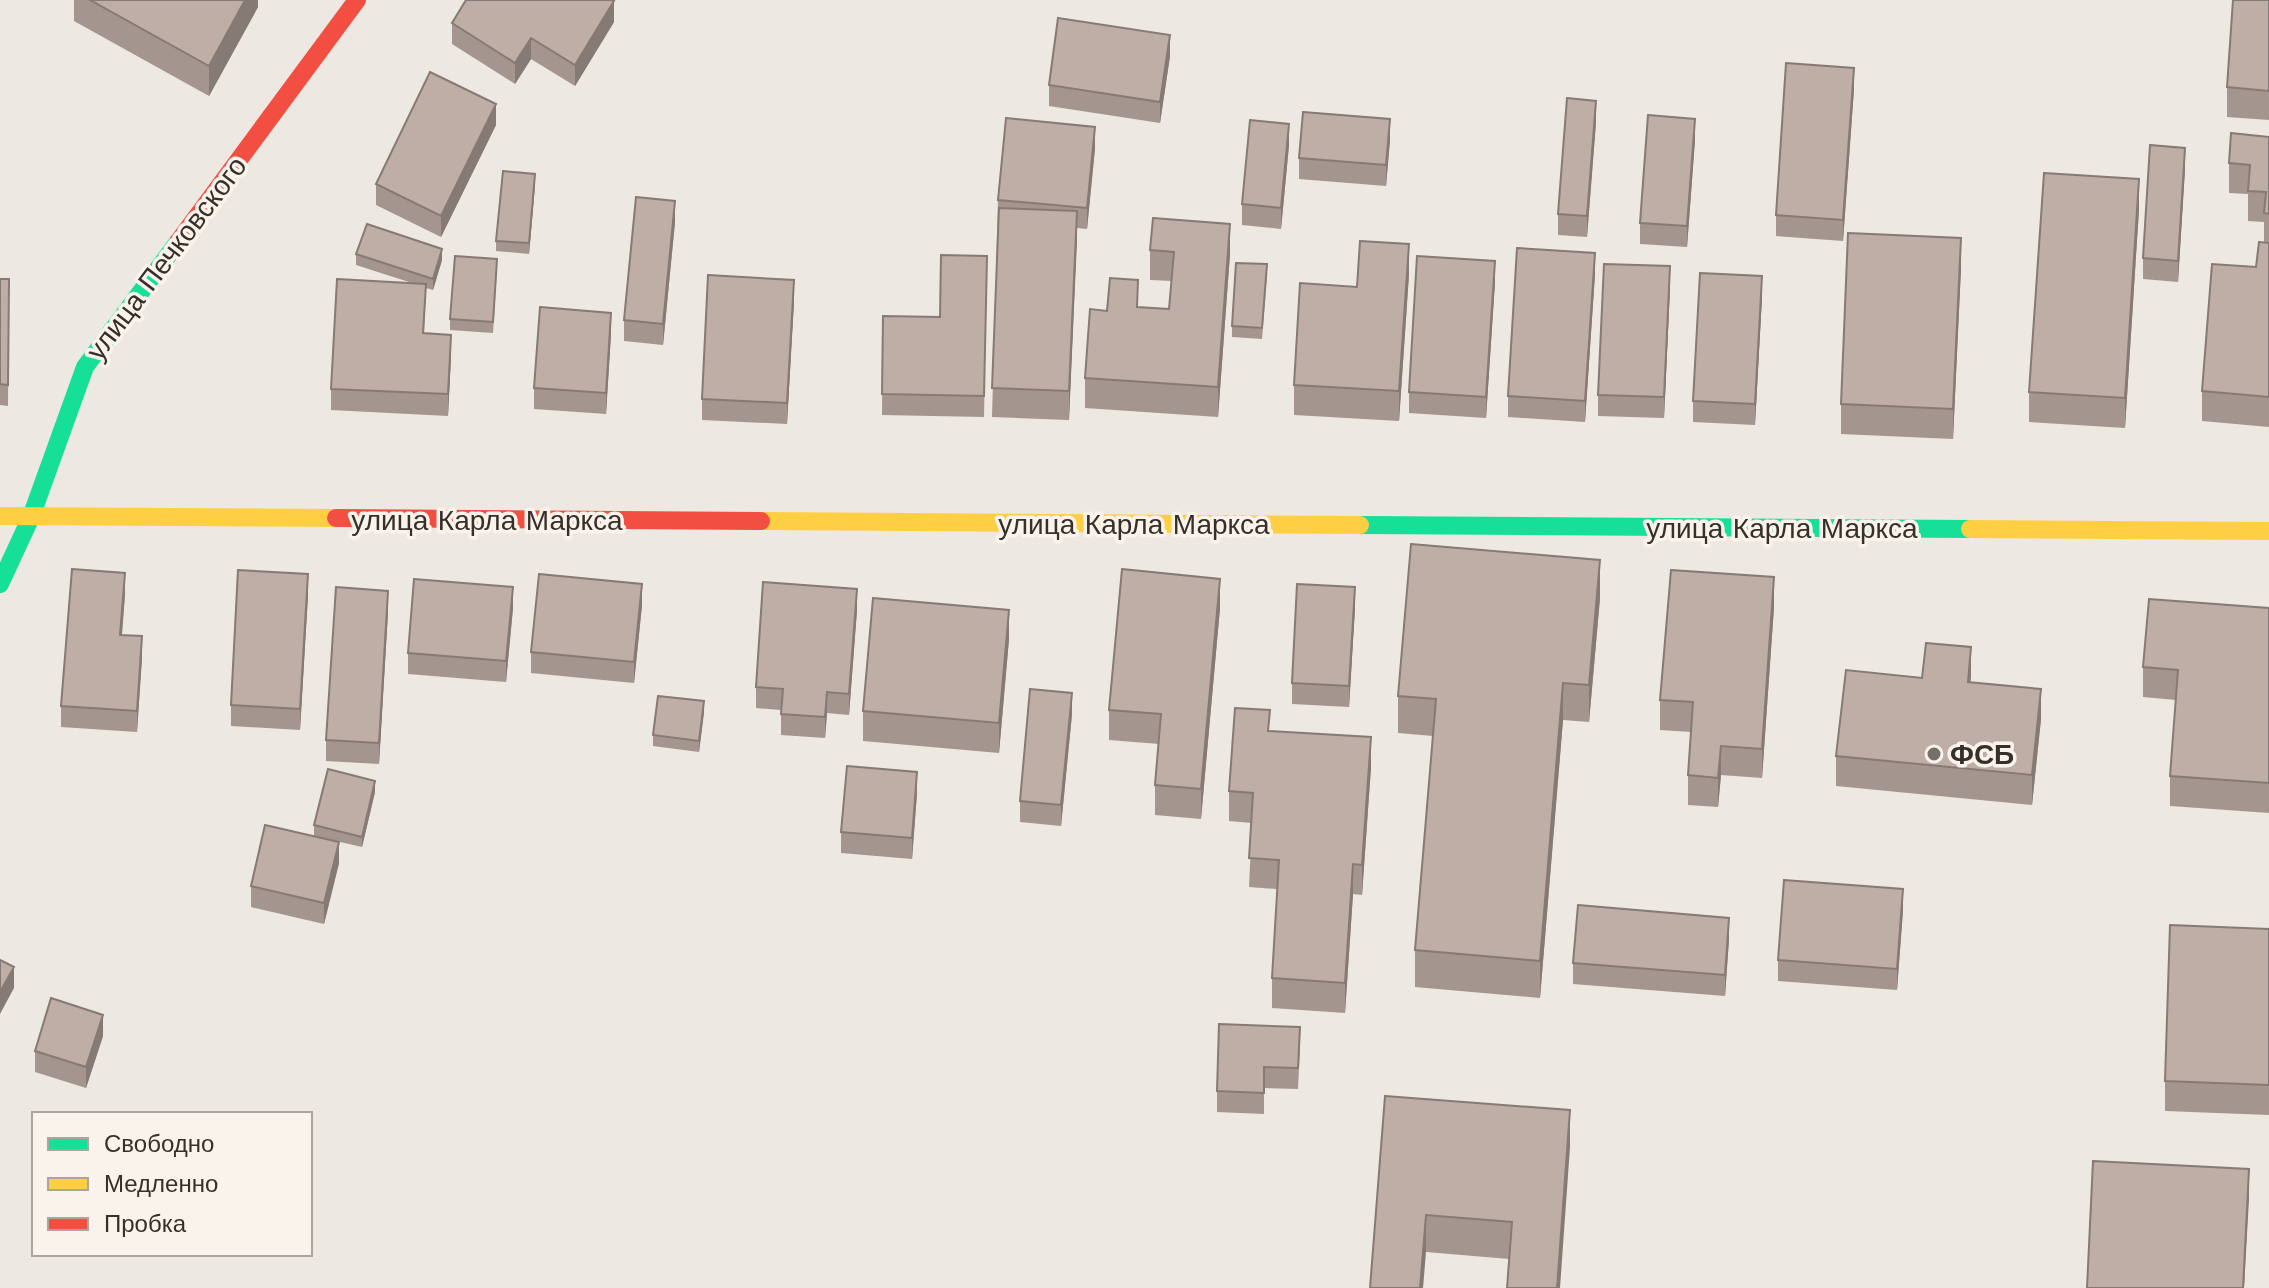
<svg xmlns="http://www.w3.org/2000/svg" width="2269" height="1288" font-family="'Work Sans',sans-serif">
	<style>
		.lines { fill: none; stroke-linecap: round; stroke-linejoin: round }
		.fast { stroke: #16e098; stroke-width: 18 }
		.slow { stroke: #ffcf43; stroke-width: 18 }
		.jam { stroke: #f24e42; stroke-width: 18 }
		.wall { fill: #a4968e }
		.shaded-wall { fill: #867a74 }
		.building { fill: #bfaea5; stroke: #867a74; stroke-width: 2 }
		.poi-dot { fill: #77706a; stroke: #f9f3eb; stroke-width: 3 }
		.labels { text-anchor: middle; stroke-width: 7; stroke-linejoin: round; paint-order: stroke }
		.street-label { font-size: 28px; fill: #372f2a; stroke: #f9f3eb }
		.poi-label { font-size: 28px; font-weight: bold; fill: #372f2a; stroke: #f9f3eb; text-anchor: start }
	</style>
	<rect width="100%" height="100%" fill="#ede8e2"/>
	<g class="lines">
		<!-- fast -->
		<path class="fast" d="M1360,525L1970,529
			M0,584L31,517L85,367L178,242"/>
		<!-- slow -->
		<path class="slow" d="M0,516L336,518
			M761,521L1360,525
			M1970,529L2269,531"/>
		<!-- jam -->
		<path class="jam" d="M178,242L357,0
			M336,518L761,521"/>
	</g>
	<!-- wall -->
	<path class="wall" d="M74,0H258V7L209,96L74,21Z
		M2269,0V120L2227,117V87Z
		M614,22L575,86L531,59L515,84L452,44V23Z
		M1170,56L1160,123L1049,106V85Z
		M1854,89L1843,241L1776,236V215Z
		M1596,122L1587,237L1558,235V214Z
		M496,125L441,237L376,205V184Z
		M2269,137V427L2202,421V391L2256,267L2264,243V222L2248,221V194L2229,193V163Z
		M1390,140L1386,186L1299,179V158Z
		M1695,140L1687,247L1640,244V223Z
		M1289,145L1281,229L1242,225V204Z
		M1095,148L1087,229L1077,228L1069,420L992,417L998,200Z
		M2185,169L2178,282L2143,279V258Z
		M535,185L529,254L496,251V241Z
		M2139,209L2125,428L2029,422V392Z
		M675,222L663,345L624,341V320Z
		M1150,250L1230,254L1218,417L1085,408V378L1138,307L1169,309L1172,281L1150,280Z
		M356,254L442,260L433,290L426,288L424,333L451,356L448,416L331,410V389L412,283L356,265Z
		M987,256L984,417L882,415L883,316L940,317Z
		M1961,268L1953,439L1841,434V404Z
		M497,270L493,333L450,330V319Z
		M1409,274L1399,421L1294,415V385L1357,287Z
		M1595,274L1585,422L1508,417V396Z
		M1267,275L1262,339L1232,337V326Z
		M0,279H9L8,406L0,405Z
		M1495,282L1486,418L1409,413V392Z
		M1670,287L1664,418L1598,416V395Z
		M1762,297L1755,425L1693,422V401Z
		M794,301L787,424L702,420V399Z
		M611,334L606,414L534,409V388Z
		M125,594L122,635L142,657L137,732L61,727V706Z
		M308,595L300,730L231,726V705Z
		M1600,598L1589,722L1563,720L1540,998L1415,987V950L1433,736L1398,733V696Z
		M642,605L634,683L531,673V652Z
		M1774,607L1762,778L1721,775L1718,807L1688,805V775L1691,732L1660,730V700Z
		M513,608L506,682L408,674V653Z
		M1220,608L1201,819L1155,815V785L1159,744L1109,740V710Z
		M1355,608L1349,707L1292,704V683Z
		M2269,608V813L2170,806V776L2176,700L2143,697V667Z
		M857,610L849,715L827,713L825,738L781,735V710L756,708V687Z
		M388,612L379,764L326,761V740Z
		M1009,639L999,753L863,741V711Z
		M1970,682L2041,719L2032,805L1836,786V756Z
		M704,712L699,752L653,746V735Z
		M1072,714L1061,826L1020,822V801Z
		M1270,731L1371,767L1362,895L1353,894L1345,1013L1272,1008V978L1277,889L1249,887L1252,823L1229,821V791Z
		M375,792L362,847L314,836V825Z
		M917,793L912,859L841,853V832Z
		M339,863L324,924L251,907V886Z
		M1903,910L1897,990L1778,981V960Z
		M2269,929V1115L2165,1111V1081Z
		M1729,939L1725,996L1573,984V963Z
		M103,1036L86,1088L35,1072V1051Z
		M1300,1048L1298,1089L1264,1088V1114L1217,1112V1091Z
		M1385,1096L1570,1147L1509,1259L1426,1252Z"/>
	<!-- shaded-wall -->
	<path class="shaded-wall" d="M245,0H258V7L209,96V66Z
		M614,1V22L575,86V65Z
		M1170,35V56L1160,123V102Z
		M531,38V59L515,84V63Z
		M1854,68V89L1843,241V220Z
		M1596,101V122L1587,237V216Z
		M496,104V125L441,237V216Z
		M1390,119V140L1386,186V165Z
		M1695,119V140L1687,247V226Z
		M1289,124V145L1281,229V208Z
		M1095,127V148L1087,229V208Z
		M2185,148V169L2178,282V261Z
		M535,174V185L529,254V243Z
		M2139,179V209L2125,428V398Z
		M675,201V222L663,345V324Z
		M1077,211V241L1069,420V391Z
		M1230,224V254L1218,417V387Z
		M1961,238V268L1953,439V409Z
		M1409,244V274L1399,421V391Z
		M442,249V260L433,290V279Z
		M1595,253V274L1585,422V401Z
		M1495,261V282L1486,418V397Z
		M1670,266V287L1664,418V397Z
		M1762,276V297L1755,425V404Z
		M794,280V301L787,424V403Z
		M611,313V334L606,414V393Z
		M451,335V356L448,416V394Z
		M1600,560V598L1589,722V685Z
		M125,573V594L120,656V635Z
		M308,574V595L300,730V709Z
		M1774,577V607L1762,778V749Z
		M1220,579V608L1201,819V789Z
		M642,584V605L634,683V662Z
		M513,587V608L506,682V661Z
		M1355,587V608L1349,707V686Z
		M857,589V610L849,715V694Z
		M388,591V612L379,764V743Z
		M1009,610V639L999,753V723Z
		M142,636V657L137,732V711Z
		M1971,647V677L1968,711V682Z
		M1563,683V720L1540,998V961Z
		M2041,689V719L2032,805V775Z
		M827,692V713L825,738V717Z
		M1072,693V714L1061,826V805Z
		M704,701V712L699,752V741Z
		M1371,737V767L1362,895V865Z
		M1721,746V775L1718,807V778Z
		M917,772V793L912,859V838Z
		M375,781V792L362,847V837Z
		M339,842V863L324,924V903Z
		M1353,864V894L1345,1013V983Z
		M1903,889V910L1897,990V969Z
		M1729,918V939L1725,996V975Z
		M14,967V988L0,1014V992Z
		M103,1015V1036L86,1088V1067Z
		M1570,1110V1147L1560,1288H1557Z
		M2249,1169V1199L2244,1288H2243Z
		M1426,1215V1252L1423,1288H1420Z"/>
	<!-- building -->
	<path class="building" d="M90,0H245L209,66Z
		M466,0H612L614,1L575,65L531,38L515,63L452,23Z
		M2233,0H2269V91L2227,87Z
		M1058,18L1170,35L1160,102L1049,85Z
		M1786,63L1854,68L1843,220L1776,215Z
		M430,72L496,104L441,216L376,184Z
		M1567,98L1596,101L1587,216L1558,214Z
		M1303,112L1390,119L1386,165L1299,158Z
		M1648,115L1695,119L1687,226L1640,223Z
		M1006,118L1095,127L1087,208L998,200Z
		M1250,120L1289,124L1281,208L1242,204Z
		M2231,133L2269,137V214L2264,213L2266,192L2248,191L2250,165L2229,163Z
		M2150,145L2185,148L2178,261L2143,258Z
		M503,171L535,174L529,243L496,241Z
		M2044,173L2139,179L2125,398L2029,392Z
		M636,197L675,201L663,324L624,320Z
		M999,208L1077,211L1069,391L992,388Z
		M1153,218L1230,224L1218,387L1085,378L1090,309L1107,311L1110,278L1138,280L1137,307L1169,309L1174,252L1150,250Z
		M367,224L442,249L433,279L356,254Z
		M1848,233L1961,238L1953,409L1841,404Z
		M1360,241L1409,244L1399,391L1294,385L1300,283L1357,287Z
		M2259,242L2269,243V397L2202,391L2212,264L2256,267Z
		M1517,248L1595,253L1585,401L1508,396Z
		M941,255L987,256L984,396L882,394L883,316L940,317Z
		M455,256L497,259L493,322L450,319Z
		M1417,256L1495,261L1486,397L1409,392Z
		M1236,263L1267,264L1262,328L1232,326Z
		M1604,264L1670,266L1664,397L1598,395Z
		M1700,273L1762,276L1755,404L1693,401Z
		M708,275L794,280L787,403L702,399Z
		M0,279H9L8,385L0,384Z
		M337,279L426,284L423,333L451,335L448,394L331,389Z
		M540,307L611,313L606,393L534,388Z
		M1411,544L1600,560L1589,685L1563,683L1540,961L1415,950L1436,699L1398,696Z
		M72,569L125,573L120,635L142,636L137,711L61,706Z
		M1122,569L1220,579L1201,789L1155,785L1161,714L1109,710Z
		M238,570L308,574L300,709L231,705Z
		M1671,570L1774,577L1762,749L1721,746L1718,778L1688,775L1693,702L1660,700Z
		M539,574L642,584L634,662L531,652Z
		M414,579L513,587L506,661L408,653Z
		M763,582L857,589L849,694L827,692L825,717L781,714L783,689L756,687Z
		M1297,584L1355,587L1349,686L1292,683Z
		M336,587L388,591L379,743L326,740Z
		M873,598L1009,610L999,723L863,711Z
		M2149,599L2269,608V783L2170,776L2178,670L2143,667Z
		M1926,643L1971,647L1968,682L2041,689L2032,775L1836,756L1846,670L1922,678Z
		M1030,689L1072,693L1061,805L1020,801Z
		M658,696L704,701L699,741L653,735Z
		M1235,708L1270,710L1268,731L1371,737L1362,865L1353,864L1345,983L1272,978L1279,860L1249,858L1253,793L1229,791Z
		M847,766L917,772L912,838L841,832Z
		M328,769L375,781L362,837L314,825Z
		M265,825L339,842L324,903L251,886Z
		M1784,880L1903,889L1897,969L1778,960Z
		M1578,905L1729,918L1725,975L1573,963Z
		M2170,925L2269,929V1085L2165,1081Z
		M0,960L14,967L0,992Z
		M51,998L103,1015L86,1067L35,1051Z
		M1219,1024L1300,1027L1298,1068L1264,1067V1093L1217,1091Z
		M1385,1096L1570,1110L1557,1288H1507L1512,1222L1426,1215L1420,1288H1370Z
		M2093,1161L2249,1169L2243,1288H2087Z"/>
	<!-- markers -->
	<circle class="poi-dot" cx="1934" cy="754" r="8"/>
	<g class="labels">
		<!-- street labels -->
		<g class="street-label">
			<text transform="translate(166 258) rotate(-53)" y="10">улица Печковского</text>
			<text x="487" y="530">улица Карла Маркса</text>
			<text x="1134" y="534">улица Карла Маркса</text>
			<text x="1782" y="538">улица Карла Маркса</text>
		</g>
		<!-- poi labels -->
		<g class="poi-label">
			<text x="1950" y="764">ФСБ</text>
		</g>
	</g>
	<!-- legend -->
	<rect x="32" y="1112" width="280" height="144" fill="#f9f3eb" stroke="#aba59e" stroke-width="2"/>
	<rect x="48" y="1138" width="40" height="12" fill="#16e098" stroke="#aba59e" stroke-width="2"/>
	<text x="104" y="1152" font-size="24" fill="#372f2a">Свободно</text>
	<rect x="48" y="1178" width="40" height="12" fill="#ffcf43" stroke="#aba59e" stroke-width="2"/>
	<text x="104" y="1192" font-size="24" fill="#372f2a">Медленно</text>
	<rect x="48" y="1218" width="40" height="12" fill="#f24e42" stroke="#aba59e" stroke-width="2"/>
	<text x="104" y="1232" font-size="24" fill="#372f2a">Пробка</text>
</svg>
